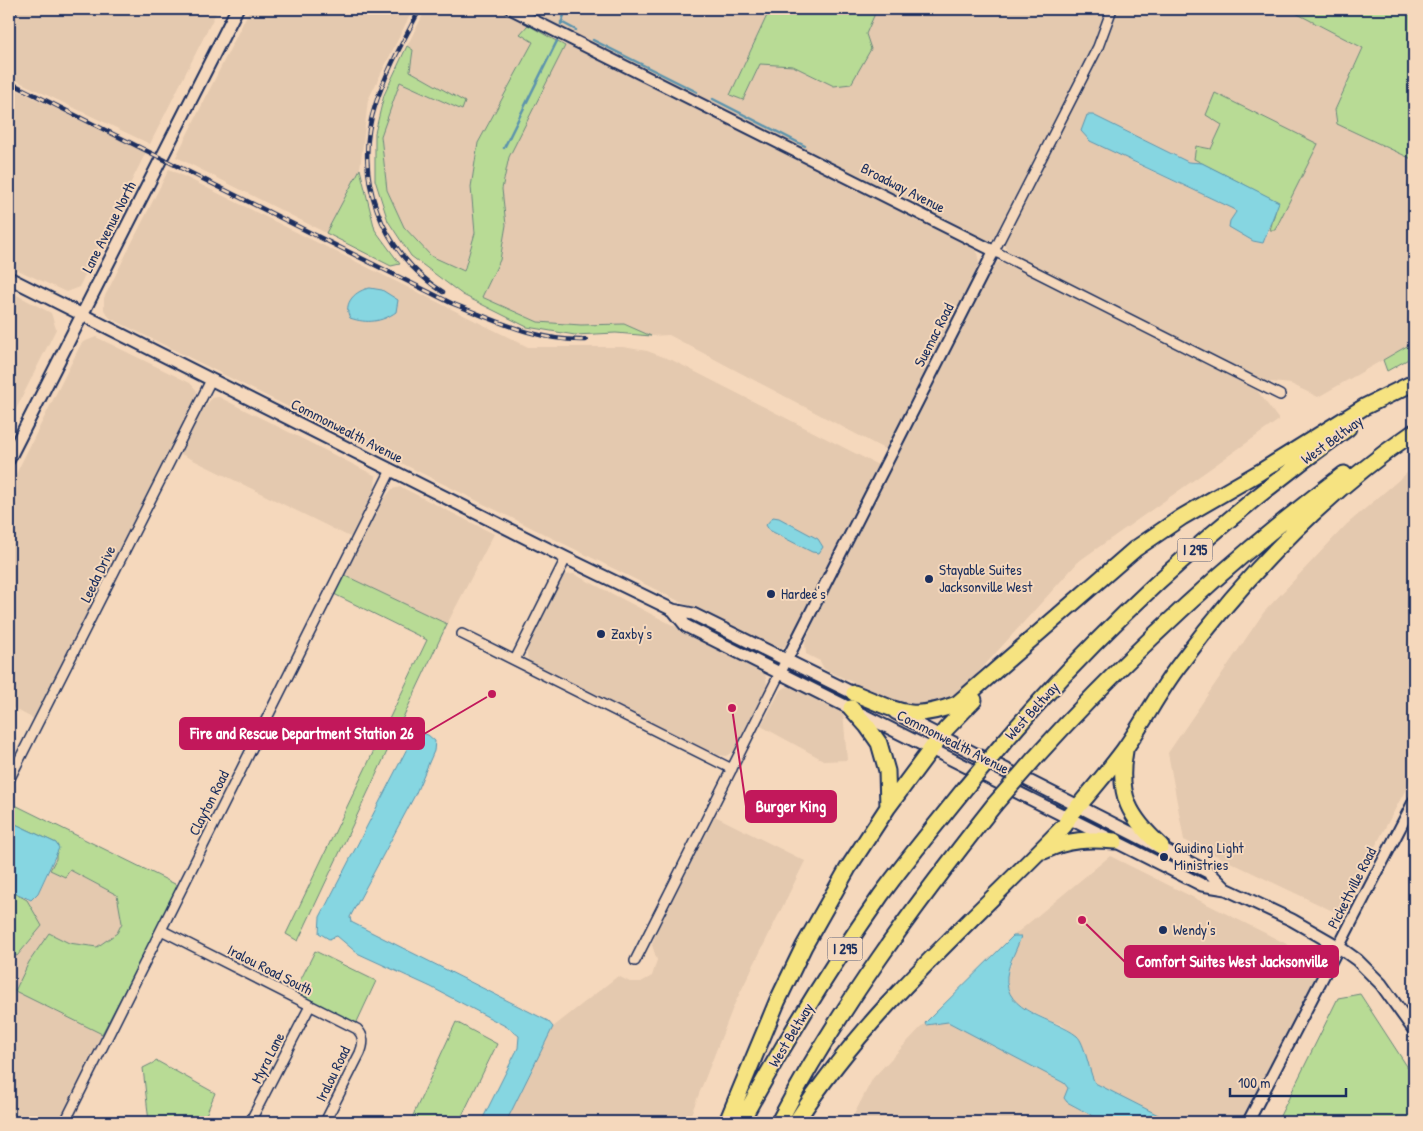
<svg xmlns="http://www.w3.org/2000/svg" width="1423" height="1131" font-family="'Patrick Hand',sans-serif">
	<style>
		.built { fill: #e4c9af; fill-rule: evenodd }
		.green { fill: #b8db95; stroke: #6a857a }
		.water { fill: #86d6e1; stroke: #5b93ad }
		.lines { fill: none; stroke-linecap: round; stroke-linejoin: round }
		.stream { stroke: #5b93ad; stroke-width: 2.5 }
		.minor-casing { stroke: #1b2f5e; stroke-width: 12 }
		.tertiary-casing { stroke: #1b2f5e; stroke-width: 14 }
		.secondary-casing { stroke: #1b2f5e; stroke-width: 15 }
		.motorway-casing { stroke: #1b2f5e; stroke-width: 19 }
		.minor { stroke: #f5d8bc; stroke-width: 9 }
		.tertiary { stroke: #f5d8bc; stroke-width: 10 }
		.secondary { stroke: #f5d8bc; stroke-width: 11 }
		.motorway { stroke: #f6e381; stroke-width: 15 }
		.rail-casing { stroke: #1b2f5e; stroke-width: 4.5 }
		.rail { stroke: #f5d8bc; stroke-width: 2.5; stroke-dasharray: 8; stroke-linecap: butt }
		.motorway-bridge-casing { stroke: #1b2f5e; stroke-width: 19; stroke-linecap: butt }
		.motorway-bridge { stroke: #f6e381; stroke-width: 15 }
		.poi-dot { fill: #1b2f5e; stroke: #f5d8bc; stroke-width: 2 }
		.labels { text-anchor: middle; stroke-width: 4; stroke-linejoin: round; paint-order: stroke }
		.shield { fill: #f5d8bc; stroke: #5c627a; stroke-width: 1 }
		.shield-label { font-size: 14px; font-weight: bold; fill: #1b2f5e }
		.street-label { font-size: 15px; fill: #1b2f5e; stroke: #f5d8bc }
		.poi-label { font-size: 15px; fill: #1b2f5e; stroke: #f5d8bc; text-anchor: start }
		.leader { fill: none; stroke: #c2185b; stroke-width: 2 }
		.callout-dot { fill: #c2185b; stroke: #f5d8bc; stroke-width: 2 }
		.callout { fill: #c2185b; stroke: #c2185b; stroke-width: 2 }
		.callout-label { font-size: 16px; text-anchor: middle; font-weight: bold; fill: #fff }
	</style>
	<rect width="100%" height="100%" fill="#f5d8bc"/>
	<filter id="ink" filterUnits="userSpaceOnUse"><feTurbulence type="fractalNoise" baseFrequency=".02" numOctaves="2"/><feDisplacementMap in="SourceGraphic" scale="10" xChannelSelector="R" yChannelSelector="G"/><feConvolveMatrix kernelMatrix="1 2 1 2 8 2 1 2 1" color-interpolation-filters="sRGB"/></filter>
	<g filter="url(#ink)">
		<!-- built -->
		<path class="built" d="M22,9H218L150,144L9,77V21Z
			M250,9H413L368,100L360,169L326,233L176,157Z
			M426,9H503L528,25L520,34L533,42L478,143L471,187L475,233L463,271L431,256L404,227L387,190L381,136L400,82L461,110L465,102L410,71L413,50L407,46Z
			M521,9H770L730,94L743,100L760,64L793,66L834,86L866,34L877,9H1106L1096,39L995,237L989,241H982Z
			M1115,9H1288L1363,48L1335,110L1337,124L1414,160V342L1318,397L1291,384L1261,381L1010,254L1005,247L1004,241L1106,38ZM1093,115L1188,162L1202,163L1194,159L1197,146L1211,149L1222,125L1275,230H1270L1263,243L1253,241L1229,227L1236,212L1235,209L1136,164L1132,160L1091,141Z
			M567,41L971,243L977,252L979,263L976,277L888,451L669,335L651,336L624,324L581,325L538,322L481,298L500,260L506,225L502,189L509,157Z
			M9,86L146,152L79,287L66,292L9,266Z
			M169,169L528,347H623L647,351L672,360L880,466L787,645L778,650L775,649L110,318L104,310V298Z
			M998,262H1005L1256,389L1279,420L1079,561L974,677L963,694L946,704L913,706L897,703L824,669L820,661L806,654L805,643L819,610L891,465L990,269Z
			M9,291L51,313L56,329L9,423Z
			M96,337L190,383L197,391L185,426L36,720L9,706V488L80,346L83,342Z
			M219,397L376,476L374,498L354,539L179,453L196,418L212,398Z
			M1414,467V774L1339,914L1184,840L1168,753L1264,612L1346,525Z
			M401,487L494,534L447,624L344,575L380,504L392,489Z
			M574,574L765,673L767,684L766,688L734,751L726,756L717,755L528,660L526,649L562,578L565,575Z
			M795,686L843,711L847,760L825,761L761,726L780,691L786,687Z
			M715,816L805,861L734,1005L688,1122H506L553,1027L618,976L630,982H641L652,976L657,960L652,945L655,935Z
			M1110,856L1323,962L1242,1122H1172L1103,1088L1095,1083L1090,1073L1078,1037L1061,1024L1052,1022L1016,1004L1008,994L1007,977L1020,936H1013Z
			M50,870L65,877L70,870L117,895L122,923L117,933L98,947L69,943L49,933L15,991L102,1034L58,1122H9V952L18,956L42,926L27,900H31L38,893Z
			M936,1022H948L970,1033L1064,1083L1068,1088L1064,1098L1075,1107L1104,1122H850L873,1078L925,1023L927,1025Z"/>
		<!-- green -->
		<path class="green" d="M770,9H877L866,34L871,49L851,84L834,86L793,66L760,64L743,100L730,95Z
			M1288,9H1414V160L1337,124L1335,110L1363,48Z
			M528,25L565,46L509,157L502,189L506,225L500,260L482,297L538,322L581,325L624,324L651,336L616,333L575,335L527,327L463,295L411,256L388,221L375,180V133L384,95L407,46L413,50L410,71L465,102L462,110L400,82L381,136L387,190L404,227L431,256L464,271L475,233L471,187L478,143L533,42L520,34Z
			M1215,93L1318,144L1275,230H1270L1278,202L1194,159L1196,146L1211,149L1222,125L1206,115Z
			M360,169L375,230L400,264L391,266L326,233Z
			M1414,342V356L1387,371L1383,360Z
			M344,575L447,624L298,941L286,934L427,640L334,594Z
			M9,802L179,886L102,1034L15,991L29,962L49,933L69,943L97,947L117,933L122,923L117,895L70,870L65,877L50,870L56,859V843L9,821Z
			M9,890L27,900L42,926L17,956L9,952Z
			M315,951L376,981L356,1024L294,993Z
			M1360,994L1414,1077V1122H1277L1338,998Z
			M456,1022L497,1044L459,1122H410Z
			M157,1061L215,1093L203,1122H149L143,1068Z"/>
		<!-- water -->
		<path class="water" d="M1087,115H1093L1188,162L1202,163L1279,202L1263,243L1253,241L1229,227L1230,221L1236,212L1234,209L1090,141L1081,131Z
			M370,288L382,290L398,300L396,312C382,322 367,324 350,318C342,303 356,290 370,288Z
			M773,517L779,518L818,539L823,547L819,553L812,552L769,530L766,525Z
			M418,732L428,735L435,741L434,751L415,795L350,917L351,922L548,1021L553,1027L506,1122H481L518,1048L519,1036L509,1028L431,987L357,953L337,936L329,939L319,933L320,917L412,739Z
			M9,821L56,843L59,848L38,893L31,900L9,890Z
			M1013,936H1021C1017,950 1009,961 1007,976C1003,1013 1055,1018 1077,1036C1085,1043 1089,1072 1095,1083L1172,1122H1104L1067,1102L1064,1098L1068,1088L1064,1083L948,1022L926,1025L925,1023Z"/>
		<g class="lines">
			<!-- stream -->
			<path class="stream" d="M561,22L576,30
				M561,24L566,9
				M593,40L697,92
				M713,99L805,146
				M504,148L557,41"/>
			<defs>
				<path id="minor" d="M1112,9L1098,47L994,251L1280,395
					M462,634L732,769
					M515,660L566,558
					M9,780L211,380
					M161,930L357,1029C364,1036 364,1043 360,1053L325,1122
					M635,961L780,673
					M65,1122L391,470
					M250,1122L310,1006"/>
				<path id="tertiary" d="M511,9L994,251L780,673
					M1248,1122L1414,801"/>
				<path id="secondary" d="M9,278L566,558L673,610L693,614L861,697
					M9,459L237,9
					M673,610L686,626L1202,885L1226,889L1292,920L1339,947L1357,960L1381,984L1414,1030
					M895,713L1210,873L1226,889"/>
				<path id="motorway" d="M854,693C899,711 909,722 957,704L1135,549L1182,517L1260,472L1364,407L1409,385
					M1005,741C1105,624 1223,517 1348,428
					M1125,751C1117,795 1129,817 1161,846
					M1035,758C1129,654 1231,559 1344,474
					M888,807L946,729L974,700
					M1044,851C1068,839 1089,839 1115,841
					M727,1122L777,1002L804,946L848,868L888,807L887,771L879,743L867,726L851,708
					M741,1122C783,1044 830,968 881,895C908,858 938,822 966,787
					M779,1122C838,1009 915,905 994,805
					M796,1122C868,1009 973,921 1065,825L1069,817C1088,795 1107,773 1124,750C1144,722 1159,691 1180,664C1246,575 1323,494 1414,432"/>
			</defs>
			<!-- minor casing -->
			<use href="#minor" class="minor-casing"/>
			<!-- tertiary casing -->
			<use href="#tertiary" class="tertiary-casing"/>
			<!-- secondary casing -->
			<use href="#secondary" class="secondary-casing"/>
			<!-- motorway casing -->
			<use href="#motorway" class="motorway-casing"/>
			<!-- minor -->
			<use href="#minor" class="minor"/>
			<!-- tertiary -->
			<use href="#tertiary" class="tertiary"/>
			<!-- secondary -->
			<use href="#secondary" class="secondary"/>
			<!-- motorway -->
			<use href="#motorway" class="motorway"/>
			<defs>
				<path id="rail" d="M420,9C404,40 386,71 375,106C352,175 381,253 443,292
					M9,18L18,9
					M9,82L451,303C495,320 538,342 586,340"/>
			</defs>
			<!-- rail casing -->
			<use href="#rail" class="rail-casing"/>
			<!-- rail -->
			<use href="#rail" class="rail"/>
			<defs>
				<path id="motorway-bridge" d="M966,787L1005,741
					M994,805L1035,758"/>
			</defs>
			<!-- motorway-bridge casing -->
			<use href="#motorway-bridge" class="motorway-bridge-casing"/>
			<!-- motorway-bridge -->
			<use href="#motorway-bridge" class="motorway-bridge"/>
		</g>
	</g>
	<!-- markers -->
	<g class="poi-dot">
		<circle cx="929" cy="579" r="5"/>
		<circle cx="771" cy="594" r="5"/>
		<circle cx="601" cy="634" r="5"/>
		<circle cx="1164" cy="857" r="5"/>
		<circle cx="1163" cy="930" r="5"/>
	</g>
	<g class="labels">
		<!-- shield labels -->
		<g class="shield">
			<rect x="1177.5" y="538.5" width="35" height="23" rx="4"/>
			<rect x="827.5" y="937.5" width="35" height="23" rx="4"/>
		</g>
		<g class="shield-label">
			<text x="1195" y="555">I 295</text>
			<text x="845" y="954">I 295</text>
		</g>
		<!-- street labels -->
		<g class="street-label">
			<text transform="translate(903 188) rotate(27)" y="5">Broadway Avenue</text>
			<text transform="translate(109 227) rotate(-63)" y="5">Lane Avenue North</text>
			<text transform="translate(934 335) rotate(-63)" y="5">Suemac Road</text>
			<text transform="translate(347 431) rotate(27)" y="5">Commonwealth Avenue</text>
			<text transform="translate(1332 440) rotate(-36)" y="5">West Beltway</text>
			<text transform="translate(98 574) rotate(-64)" y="5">Leeda Drive</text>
			<text transform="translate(1032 711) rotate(-48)" y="5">West Beltway</text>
			<text transform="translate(953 742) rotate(27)" y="5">Commonwealth Avenue</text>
			<text transform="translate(209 803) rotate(-63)" y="5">Clayton Road</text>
			<text transform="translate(1352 888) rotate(-63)" y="5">Pickettville Road</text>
			<text transform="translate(270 970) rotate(27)" y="5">Iralou Road South</text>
			<text transform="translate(791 1035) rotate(-59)" y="5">West Beltway</text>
			<text transform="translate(268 1058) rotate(-63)" y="5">Myra Lane</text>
			<text transform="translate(333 1074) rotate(-64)" y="5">Iralou Road</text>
		</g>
		<!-- poi labels -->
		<g class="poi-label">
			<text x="939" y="575">Stayable Suites<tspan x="939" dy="17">Jacksonville West</tspan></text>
			<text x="781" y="599">Hardee's</text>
			<text x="611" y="639">Zaxby's</text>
			<text x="1174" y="853">Guiding Light<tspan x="1174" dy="17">Ministries</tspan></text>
			<text x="1173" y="935">Wendy's</text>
		</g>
	</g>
	<!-- callouts -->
	<path class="leader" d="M492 694L424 734M732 708L746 806M1082 920L1125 962"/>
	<g class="callout-dot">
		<circle cx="492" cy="694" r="5"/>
		<circle cx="732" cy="708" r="5"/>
		<circle cx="1082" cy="920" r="5"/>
	</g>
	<g class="callout">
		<rect x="180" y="718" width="244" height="31" rx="5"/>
		<rect x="746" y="791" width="90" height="31" rx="5"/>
		<rect x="1125" y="946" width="213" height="31" rx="5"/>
	</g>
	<g class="callout-label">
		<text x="302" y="739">Fire and Rescue Department Station 26</text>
		<text x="791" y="812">Burger King</text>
		<text x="1232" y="967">Comfort Suites West Jacksonville</text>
	</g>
	<!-- margin -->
	<rect width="1423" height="1131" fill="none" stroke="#f5d8bc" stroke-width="30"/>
	<rect x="15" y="15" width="1393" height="1101" fill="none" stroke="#1b2f5e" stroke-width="2" filter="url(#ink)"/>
	<!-- scale -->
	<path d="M1230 1088v8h116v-8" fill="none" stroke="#1b2f5e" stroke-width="2.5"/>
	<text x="1238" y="1088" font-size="15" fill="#1b2f5e" stroke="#f5d8bc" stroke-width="4" paint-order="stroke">100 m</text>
</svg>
